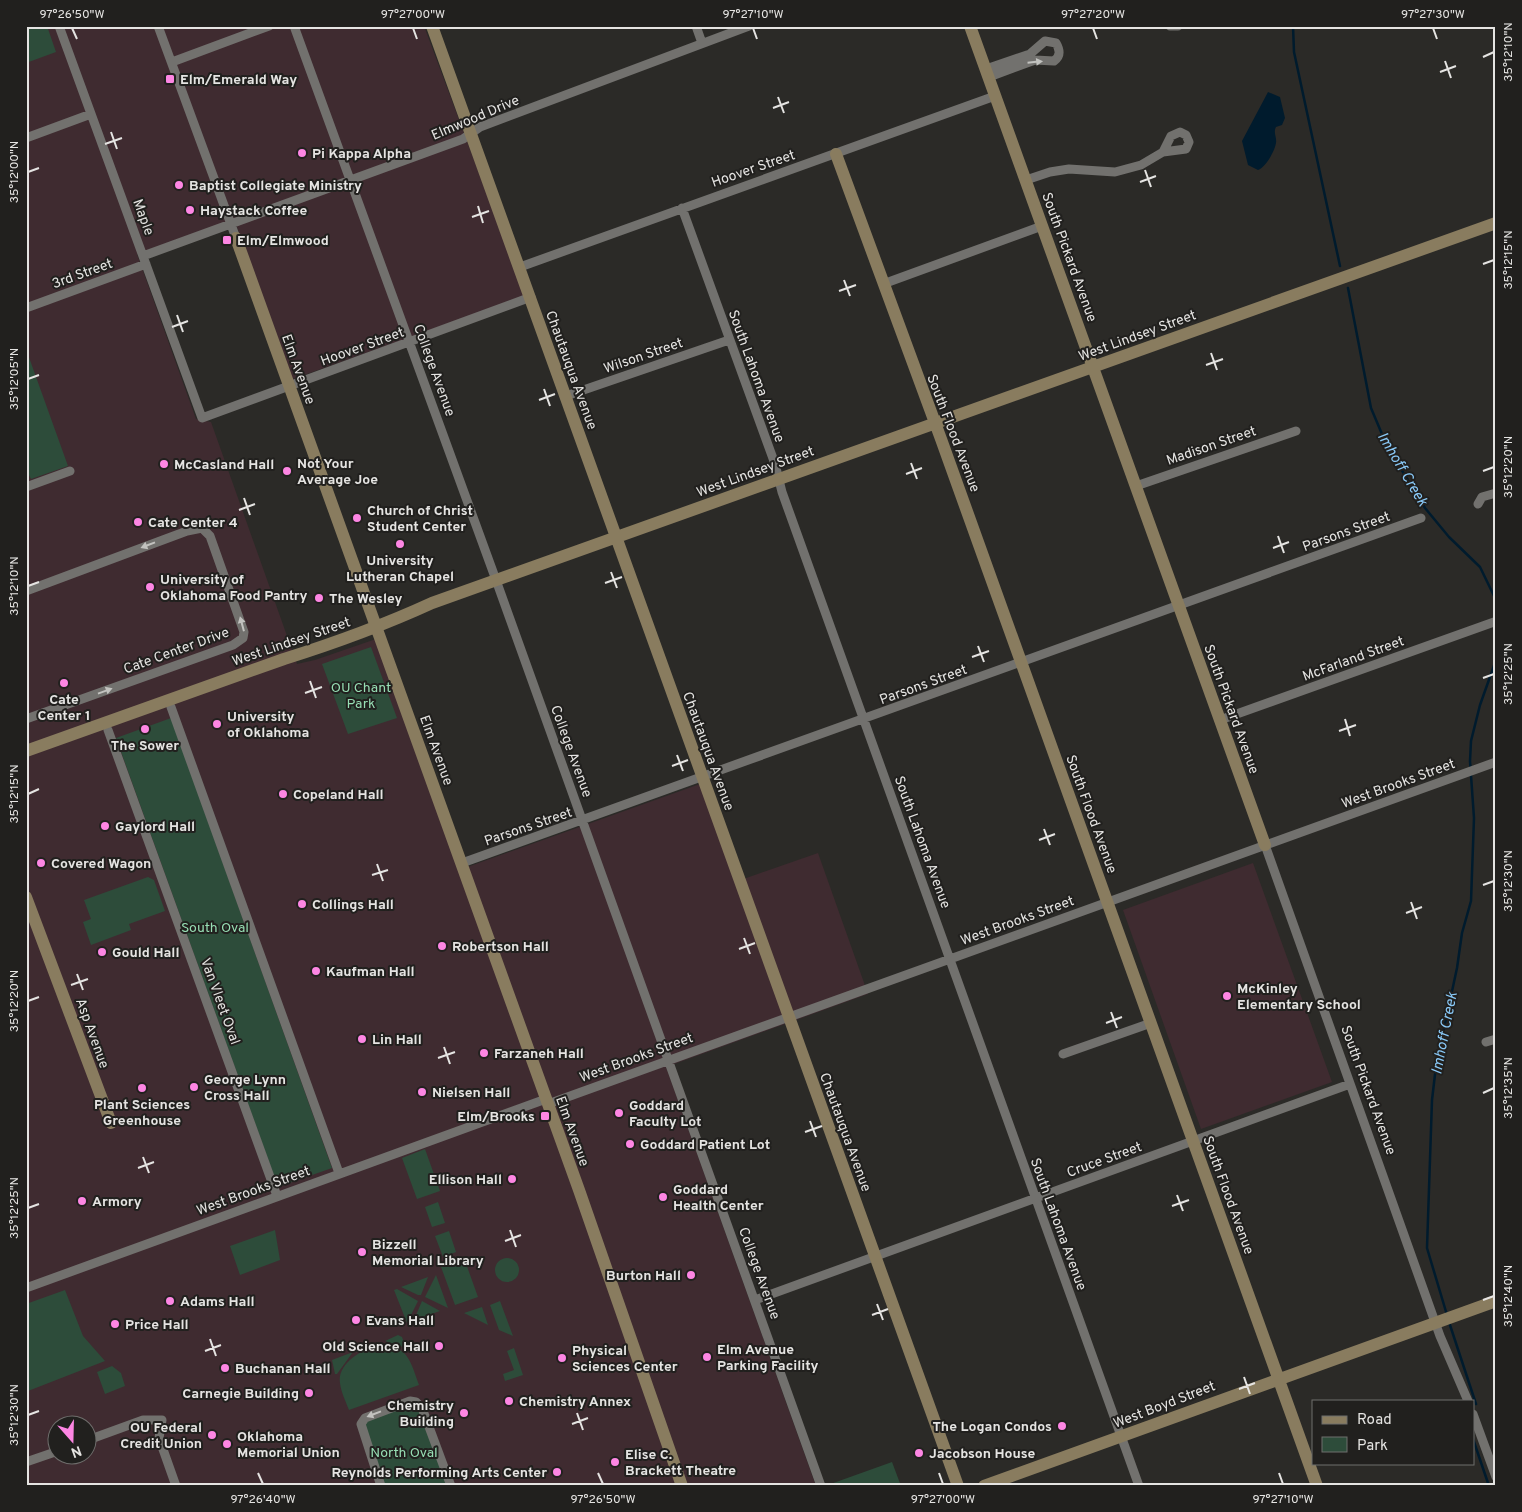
<svg xmlns="http://www.w3.org/2000/svg" width="1522" height="1512" font-family="Overpass,sans-serif">
	<style>
		.education { fill: #3f2b30; fill-rule: evenodd }
		.green { fill: #2d4c3a }
		.water { fill: #001b2d }
		.lines { fill: none; stroke-linecap: round; stroke-linejoin: round }
		.stream { stroke: #001b2d; stroke-width: 2.5 }
		.street { stroke: #72716e; stroke-width: 9 }
		.secondary { stroke: #897c5f; stroke-width: 12 }
		.oneway { fill: #c2c2bf }
		.ticks { fill: none; stroke: #e5e4e2; stroke-width: 2 }
		.poi-dot { fill: #fd86e3; stroke: #21201e; stroke-width: 2 }
		.labels { text-anchor: middle; stroke-width: 4; stroke-linejoin: round; paint-order: stroke }
		.poi-label { font-size: 14px; font-weight: bold; fill: #e5e4e2; stroke: #21201e; text-anchor: start }
		.street-label { font-size: 14px; fill: #e5e4e2; stroke: #21201e }
		.park-label { font-size: 14px; fill: #97deb4; stroke: #21201e }
		.water-label { font-size: 15px; font-style: italic; fill: #89c8f6; stroke: #21201e }
		.neatline { fill: none; stroke: #e5e4e2; stroke-width: 2 }
		.ticks-label { font-size: 12px; text-anchor: middle; fill: #e5e4e2 }
	</style>
	<rect width="100%" height="100%" fill="#2b2a27"/>
	<!-- education -->
	<path class="education" d="M26,26H424L525,296L293,379L234,219L137,254L196,419L211,422L297,664L315,660L376,639L459,870L700,784L735,882L818,853L868,994L666,1067L816,1486H26ZM58,1424H88V1454H58Z
		M1253,863L1332,1082L1201,1129L1123,910Z"/>
	<!-- green -->
	<path class="green" d="M32,26H47L56,52L26,63V32Z
		M26,349L68,466L31,479L26,469Z
		M371,647L397,718L348,734L322,664Z
		M171,718L332,1168L278,1187L116,738Z
		M148,877L154,880L165,911L129,924L131,930L91,945L83,922L91,919L84,900Z
		M425,1149L440,1191L417,1199L402,1158Z
		M438,1202L445,1223L432,1227L425,1207Z
		M275,1230L280,1260L240,1275L230,1246Z
		M449,1231L456,1252L443,1257L435,1236Z
		M495 1270a12 12 0 1 1 24 0a12 12 0 1 1-24 0Z
		M464,1258L478,1297L455,1305L441,1267Z
		M436,1275L448,1308L425,1297Z
		M428,1277L421,1295H418L401,1287Z
		M397,1289L418,1301L407,1323L394,1290Z
		M65,1290L83,1336L105,1361L28,1391L26,1304Z
		M422,1301L440,1311L414,1320Z
		M500,1301L513,1336L499,1330L490,1305Z
		M482,1307L488,1325L464,1313Z
		M398,1335L402,1337L406,1348L385,1341Z
		M376,1346C408,1344 410,1360 419,1385L349,1410C346,1402 341,1392 340,1383C337,1364 361,1350 376,1346Z
		M514,1348L523,1375L505,1381L503,1374L514,1370L507,1351Z
		M353,1352L337,1374H335L332,1360Z
		M112,1366L121,1373L125,1386L105,1394L97,1372Z
		M416,1402L451,1486H381L363,1421Z
		M892,1462L901,1486H825Z"/>
	<!-- water -->
	<path class="water" d="M1268,92L1280,97L1285,118L1282,125L1276,127C1273,133 1277,137 1276,143C1275,151 1265,168 1258,170L1248,165L1242,141Z"/>
	<g class="lines">
		<!-- stream -->
		<path class="stream" d="M1293,26L1294,52L1340,266
			M1348,288L1371,408L1387,446L1425,508L1449,537L1480,567L1496,600
			M1447,1315L1427,1248L1432,1100L1436,1066L1457,968L1462,933L1471,901L1474,818L1470,761L1471,741L1480,705L1496,660
			M1449,1322L1476,1404
			M1473,1439L1489,1486"/>
		<!-- street -->
		<path class="street" d="M59,26L202,418L531,297
			M158,26L236,238
			M294,26L496,580L821,1486
			M696,26L702,43
			M1170,26H1178
			M172,62L269,26
			M986,69L1030,54L1045,41L1056,43C1060,50 1061,56 1054,61L1035,60L989,77
			M26,138L91,114
			M1026,180L1050,172L1069,169L1115,172L1141,165L1163,152L1186,149L1189,142L1186,135L1180,132L1171,136L1163,152
			M682,208L775,464L782,492L1139,1486
			M143,256L463,139L480,127L749,26
			M520,267L995,96
			M883,284L1042,226
			M26,308L146,264
			M566,396L729,340
			M1136,486L1296,431
			M26,487L70,471
			M1478,504L1482,497L1496,493
			M26,591L187,531L202,528L210,536L244,632L243,638L233,645L26,719
			M171,707L339,1173
			M1220,720L1494,622
			M108,730L277,1196
			M1265,845L1440,1336L1468,1401
			M462,863L1421,518
			M1486,1042L1496,1039
			M1063,1054L1151,1023
			M548,1104L1496,762
			M26,1288L546,1099
			M755,1300L1350,1084
			M1473,1414L1496,1477
			M88,1440L143,1420H162L159,1438L176,1486
			M26,1462L58,1451
			M381,1486L361,1424L365,1418L410,1401L416,1402L422,1408L451,1486"/>
		<!-- secondary -->
		<path class="secondary" d="M432,26L958,1486
			M970,26L1265,845
			M836,154L941,439L1317,1486
			M236,238L579,1190L682,1486
			M26,751L284,659C335,643 384,625 432,603L1496,223
			M26,897L111,1123
			M984,1486L1496,1301"/>
	</g>
	<!-- one-way arrows -->
	<defs><path id="oneway-solid" d="M-6-.8H1V-3.2L6.5 0L1 3.2V.8H-6Z" transform="scale(1.25)"/></defs>
	<g class="oneway">
		<use href="#oneway-solid" transform="translate(1035 62) rotate(-6)"/>
		<use href="#oneway-solid" transform="translate(148 545) rotate(159)"/>
		<use href="#oneway-solid" transform="translate(242 624) rotate(-105)"/>
		<use href="#oneway-solid" transform="translate(105 691) rotate(-20)"/>
		<use href="#oneway-solid" transform="translate(374 1414) rotate(159)"/>
	</g>
	<!-- ticks -->
	<path class="ticks" d="M72,28L77,39M413,28L417,39M753,28L757,39M1093,28L1097,39M1433,28L1437,39M1483,57L1494,52M1445,61L1451,78M1440,72L1456,66M778,97L784,113M773,108L789,102M111,132L117,149M105,144L122,138M1145,170L1151,187M28,172L39,168M1140,182L1156,176M478,206L483,223M472,217L489,211M1483,264L1494,260M844,280L850,296M839,291L856,285M177,315L183,332M172,327L188,321M1211,353L1217,370M1206,365L1223,359M28,379L39,375M544,389L550,406M539,400L555,394M911,463L917,479M1483,471L1494,467M906,474L922,468M244,498L250,515M239,510L255,504M1278,536L1284,553M1273,548L1289,542M611,572L617,588M605,583L622,577M28,586L39,582M978,646L984,662M972,657L989,651M1483,678L1494,674M310,681L316,698M305,693L322,687M1345,719L1350,736M1339,731L1356,725M677,755L683,771M672,766L688,760M28,794L39,789M1044,829L1050,845M1039,840L1055,834M377,864L383,881M372,875L388,870M1483,885L1494,881M1411,902L1417,919M1406,913L1422,907M744,938L750,954M739,949L755,943M77,974L83,990M71,985L88,979M28,1001L39,997M1111,1012L1117,1028M1106,1023L1122,1017M444,1047L450,1064M438,1058L455,1052M1483,1093L1494,1088M810,1121L816,1137M805,1132L822,1126M143,1157L149,1173M138,1168L154,1162M1177,1195L1183,1211M1172,1206L1189,1200M28,1208L39,1204M510,1230L516,1247M505,1241L521,1235M1483,1300L1494,1296M877,1304L883,1320M872,1315L888,1309M210,1339L216,1356M205,1351L221,1345M1244,1377L1250,1394M1239,1389L1255,1383M577,1413L583,1430M28,1415L39,1411M572,1424L588,1418M258,1473L263,1484M598,1473L603,1484M939,1473L943,1484M1279,1473L1283,1484"/>
	<!-- markers -->
	<g class="poi-dot">
		<rect x="165" y="74" width="10" height="10" rx="2.5"/>
		<circle cx="302" cy="153" r="5"/>
		<circle cx="179" cy="185" r="5"/>
		<circle cx="190" cy="210" r="5"/>
		<rect x="222" y="235" width="10" height="10" rx="2.5"/>
		<circle cx="164" cy="464" r="5"/>
		<circle cx="287" cy="471" r="5"/>
		<circle cx="357" cy="518" r="5"/>
		<circle cx="138" cy="522" r="5"/>
		<circle cx="400" cy="544" r="5"/>
		<circle cx="150" cy="587" r="5"/>
		<circle cx="319" cy="598" r="5"/>
		<circle cx="64" cy="683" r="5"/>
		<circle cx="217" cy="724" r="5"/>
		<circle cx="145" cy="729" r="5"/>
		<circle cx="283" cy="794" r="5"/>
		<circle cx="105" cy="826" r="5"/>
		<circle cx="41" cy="863" r="5"/>
		<circle cx="302" cy="904" r="5"/>
		<circle cx="442" cy="946" r="5"/>
		<circle cx="102" cy="952" r="5"/>
		<circle cx="316" cy="971" r="5"/>
		<circle cx="1227" cy="996" r="5"/>
		<circle cx="362" cy="1039" r="5"/>
		<circle cx="484" cy="1053" r="5"/>
		<circle cx="194" cy="1087" r="5"/>
		<circle cx="142" cy="1088" r="5"/>
		<circle cx="422" cy="1092" r="5"/>
		<circle cx="619" cy="1113" r="5"/>
		<rect x="540" y="1111" width="10" height="10" rx="2.5"/>
		<circle cx="630" cy="1144" r="5"/>
		<circle cx="512" cy="1179" r="5"/>
		<circle cx="663" cy="1197" r="5"/>
		<circle cx="82" cy="1201" r="5"/>
		<circle cx="362" cy="1252" r="5"/>
		<circle cx="691" cy="1275" r="5"/>
		<circle cx="170" cy="1301" r="5"/>
		<circle cx="356" cy="1320" r="5"/>
		<circle cx="115" cy="1324" r="5"/>
		<circle cx="439" cy="1346" r="5"/>
		<circle cx="707" cy="1357" r="5"/>
		<circle cx="562" cy="1358" r="5"/>
		<circle cx="225" cy="1368" r="5"/>
		<circle cx="309" cy="1393" r="5"/>
		<circle cx="509" cy="1401" r="5"/>
		<circle cx="464" cy="1413" r="5"/>
		<circle cx="1062" cy="1426" r="5"/>
		<circle cx="212" cy="1435" r="5"/>
		<circle cx="227" cy="1444" r="5"/>
		<circle cx="919" cy="1453" r="5"/>
		<circle cx="615" cy="1462" r="5"/>
		<circle cx="557" cy="1472" r="5"/>
	</g>
	<g class="labels">
		<!-- poi labels -->
		<g class="poi-label">
			<text x="180" y="84">Elm/Emerald Way</text>
			<text x="312" y="158">Pi Kappa Alpha</text>
			<text x="189" y="190">Baptist Collegiate Ministry</text>
			<text x="200" y="215">Haystack Coffee</text>
			<text x="237" y="245">Elm/Elmwood</text>
			<text x="297" y="468">Not Your<tspan x="297" dy="16">Average Joe</tspan></text>
			<text x="174" y="469">McCasland Hall</text>
			<text x="367" y="515">Church of Christ<tspan x="367" dy="16">Student Center</tspan></text>
			<text x="148" y="527">Cate Center 4</text>
			<text x="400" y="565" text-anchor="middle">University<tspan x="400" dy="16">Lutheran Chapel</tspan></text>
			<text x="160" y="584">University of<tspan x="160" dy="16">Oklahoma Food Pantry</tspan></text>
			<text x="329" y="603">The Wesley</text>
			<text x="64" y="704" text-anchor="middle">Cate<tspan x="64" dy="16">Center 1</tspan></text>
			<text x="227" y="721">University<tspan x="227" dy="16">of Oklahoma</tspan></text>
			<text x="145" y="750" text-anchor="middle">The Sower</text>
			<text x="293" y="799">Copeland Hall</text>
			<text x="115" y="831">Gaylord Hall</text>
			<text x="51" y="868">Covered Wagon</text>
			<text x="312" y="909">Collings Hall</text>
			<text x="452" y="951">Robertson Hall</text>
			<text x="112" y="957">Gould Hall</text>
			<text x="326" y="976">Kaufman Hall</text>
			<text x="1237" y="993">McKinley<tspan x="1237" dy="16">Elementary School</tspan></text>
			<text x="372" y="1044">Lin Hall</text>
			<text x="494" y="1058">Farzaneh Hall</text>
			<text x="204" y="1084">George Lynn<tspan x="204" dy="16">Cross Hall</tspan></text>
			<text x="432" y="1097">Nielsen Hall</text>
			<text x="142" y="1109" text-anchor="middle">Plant Sciences<tspan x="142" dy="16">Greenhouse</tspan></text>
			<text x="629" y="1110">Goddard<tspan x="629" dy="16">Faculty Lot</tspan></text>
			<text x="535" y="1121" text-anchor="end">Elm/Brooks</text>
			<text x="640" y="1149">Goddard Patient Lot</text>
			<text x="502" y="1184" text-anchor="end">Ellison Hall</text>
			<text x="673" y="1194">Goddard<tspan x="673" dy="16">Health Center</tspan></text>
			<text x="92" y="1206">Armory</text>
			<text x="372" y="1249">Bizzell<tspan x="372" dy="16">Memorial Library</tspan></text>
			<text x="681" y="1280" text-anchor="end">Burton Hall</text>
			<text x="180" y="1306">Adams Hall</text>
			<text x="366" y="1325">Evans Hall</text>
			<text x="125" y="1329">Price Hall</text>
			<text x="429" y="1351" text-anchor="end">Old Science Hall</text>
			<text x="717" y="1354">Elm Avenue<tspan x="717" dy="16">Parking Facility</tspan></text>
			<text x="572" y="1355">Physical<tspan x="572" dy="16">Sciences Center</tspan></text>
			<text x="235" y="1373">Buchanan Hall</text>
			<text x="299" y="1398" text-anchor="end">Carnegie Building</text>
			<text x="519" y="1406">Chemistry Annex</text>
			<text x="454" y="1410" text-anchor="end">Chemistry<tspan x="454" dy="16">Building</tspan></text>
			<text x="1052" y="1431" text-anchor="end">The Logan Condos</text>
			<text x="202" y="1432" text-anchor="end">OU Federal<tspan x="202" dy="16">Credit Union</tspan></text>
			<text x="237" y="1441">Oklahoma<tspan x="237" dy="16">Memorial Union</tspan></text>
			<text x="929" y="1458">Jacobson House</text>
			<text x="625" y="1459">Elise C.<tspan x="625" dy="16">Brackett Theatre</tspan></text>
			<text x="547" y="1477" text-anchor="end">Reynolds Performing Arts Center</text>
		</g>
		<!-- street labels -->
		<g class="street-label">
			<text transform="translate(475 117) rotate(-23)" y="5">Elmwood Drive</text>
			<text transform="translate(753 168) rotate(-19)" y="5">Hoover Street</text>
			<text transform="translate(144 217) rotate(70)" y="5">Maple</text>
			<text transform="translate(1070 257) rotate(70)" y="5">South Pickard Avenue</text>
			<text transform="translate(82 273) rotate(-20)" y="5">3rd Street</text>
			<text transform="translate(1137 335) rotate(-20)" y="5">West Lindsey Street</text>
			<text transform="translate(362 346) rotate(-20)" y="5">Hoover Street</text>
			<text transform="translate(643 355) rotate(-19)" y="5">Wilson Street</text>
			<text transform="translate(299 369) rotate(70)" y="5">Elm Avenue</text>
			<text transform="translate(435 370) rotate(70)" y="5">College Avenue</text>
			<text transform="translate(572 370) rotate(70)" y="5">Chautauqua Avenue</text>
			<text transform="translate(757 376) rotate(70)" y="5">South Lahoma Avenue</text>
			<text transform="translate(954 433) rotate(69)" y="5">South Flood Avenue</text>
			<text transform="translate(1211 445) rotate(-19)" y="5">Madison Street</text>
			<text transform="translate(755 471) rotate(-20)" y="5">West Lindsey Street</text>
			<text transform="translate(1346 531) rotate(-20)" y="5">Parsons Street</text>
			<text transform="translate(291 641) rotate(-19)" y="5">West Lindsey Street</text>
			<text transform="translate(176 650) rotate(-20)" y="5">Cate Center Drive</text>
			<text transform="translate(1353 658) rotate(-20)" y="5">McFarland Street</text>
			<text transform="translate(923 684) rotate(-20)" y="5">Parsons Street</text>
			<text transform="translate(1232 709) rotate(70)" y="5">South Pickard Avenue</text>
			<text transform="translate(437 750) rotate(70)" y="5">Elm Avenue</text>
			<text transform="translate(572 751) rotate(70)" y="5">College Avenue</text>
			<text transform="translate(709 751) rotate(70)" y="5">Chautauqua Avenue</text>
			<text transform="translate(1398 783) rotate(-20)" y="5">West Brooks Street</text>
			<text transform="translate(1092 814) rotate(70)" y="5">South Flood Avenue</text>
			<text transform="translate(528 826) rotate(-19)" y="5">Parsons Street</text>
			<text transform="translate(923 842) rotate(70)" y="5">South Lahoma Avenue</text>
			<text transform="translate(1017 920) rotate(-20)" y="5">West Brooks Street</text>
			<text transform="translate(221 1001) rotate(70)" y="5">Van Vleet Oval</text>
			<text transform="translate(93 1033) rotate(70)" y="5">Asp Avenue</text>
			<text transform="translate(636 1057) rotate(-20)" y="5">West Brooks Street</text>
			<text transform="translate(1369 1090) rotate(70)" y="5">South Pickard Avenue</text>
			<text transform="translate(573 1131) rotate(70)" y="5">Elm Avenue</text>
			<text transform="translate(846 1132) rotate(70)" y="5">Chautauqua Avenue</text>
			<text transform="translate(1104 1159) rotate(-20)" y="5">Cruce Street</text>
			<text transform="translate(253 1190) rotate(-20)" y="5">West Brooks Street</text>
			<text transform="translate(1229 1195) rotate(70)" y="5">South Flood Avenue</text>
			<text transform="translate(1059 1224) rotate(70)" y="5">South Lahoma Avenue</text>
			<text transform="translate(760 1273) rotate(70)" y="5">College Avenue</text>
			<text transform="translate(1164 1404) rotate(-21)" y="5">West Boyd Street</text>
		</g>
		<!-- park labels -->
		<g class="park-label">
			<text x="361" y="692">OU Chant<tspan x="361" dy="16">Park</tspan></text>
			<text x="215" y="932">South Oval</text>
			<text x="404" y="1457">North Oval</text>
		</g>
		<!-- water labels -->
		<g class="water-label">
			<text transform="translate(1403 469) rotate(59)" y="5">Imhoff Creek</text>
			<text transform="translate(1444 1033) rotate(-79)" y="5">Imhoff Creek</text>
		</g>
	</g>
	<!-- border -->
	<rect width="1522" height="1512" fill="none" stroke="#21201e" stroke-width="55"/>
	<!-- legend -->
	<rect x="1312" y="1400" width="162" height="65" fill="#21201e" stroke="#6f6e6c"/>
	<rect x="1322" y="1416" width="25" height="8" fill="#897c5f" stroke="#6f6e6c"/>
	<text x="1357" y="1424" font-size="15" fill="#e5e4e2">Road</text>
	<rect x="1322" y="1437" width="25" height="15" fill="#2d4c3a" stroke="#6f6e6c"/>
	<text x="1357" y="1450" font-size="15" fill="#e5e4e2">Park</text>
	<!-- north arrow -->
	<g transform="translate(72 1440) rotate(160)"><circle r="24" fill="#21201e" stroke="#6f6e6c"/>
	<path d="M0-4L9 19L0 12L-9 19Z" fill="#fd86e3"/>
	<text y="-8" font-size="14" font-weight="bold" text-anchor="middle" fill="#e5e4e2">N</text>
	</g>
	<rect x="28" y="28" width="1466" height="1456" class="neatline"/>
	<g class="ticks-label">
		<text x="72" y="18">97°26'50"W</text>
		<text x="413" y="18">97°27'00"W</text>
		<text x="753" y="18">97°27'10"W</text>
		<text x="1093" y="18">97°27'20"W</text>
		<text x="1433" y="18">97°27'30"W</text>
		<text transform="translate(1508 52) rotate(-90)" y="4">35°12'10"N</text>
		<text transform="translate(14 172) rotate(-90)" y="4">35°12'00"N</text>
		<text transform="translate(1508 260) rotate(-90)" y="4">35°12'15"N</text>
		<text transform="translate(14 379) rotate(-90)" y="4">35°12'05"N</text>
		<text transform="translate(1508 467) rotate(-90)" y="4">35°12'20"N</text>
		<text transform="translate(14 586) rotate(-90)" y="4">35°12'10"N</text>
		<text transform="translate(1508 674) rotate(-90)" y="4">35°12'25"N</text>
		<text transform="translate(14 794) rotate(-90)" y="4">35°12'15"N</text>
		<text transform="translate(1508 881) rotate(-90)" y="4">35°12'30"N</text>
		<text transform="translate(14 1001) rotate(-90)" y="4">35°12'20"N</text>
		<text transform="translate(1508 1088) rotate(-90)" y="4">35°12'35"N</text>
		<text transform="translate(14 1208) rotate(-90)" y="4">35°12'25"N</text>
		<text transform="translate(1508 1296) rotate(-90)" y="4">35°12'40"N</text>
		<text transform="translate(14 1415) rotate(-90)" y="4">35°12'30"N</text>
		<text x="263" y="1503">97°26'40"W</text>
		<text x="603" y="1503">97°26'50"W</text>
		<text x="943" y="1503">97°27'00"W</text>
		<text x="1283" y="1503">97°27'10"W</text>
	</g>
</svg>
